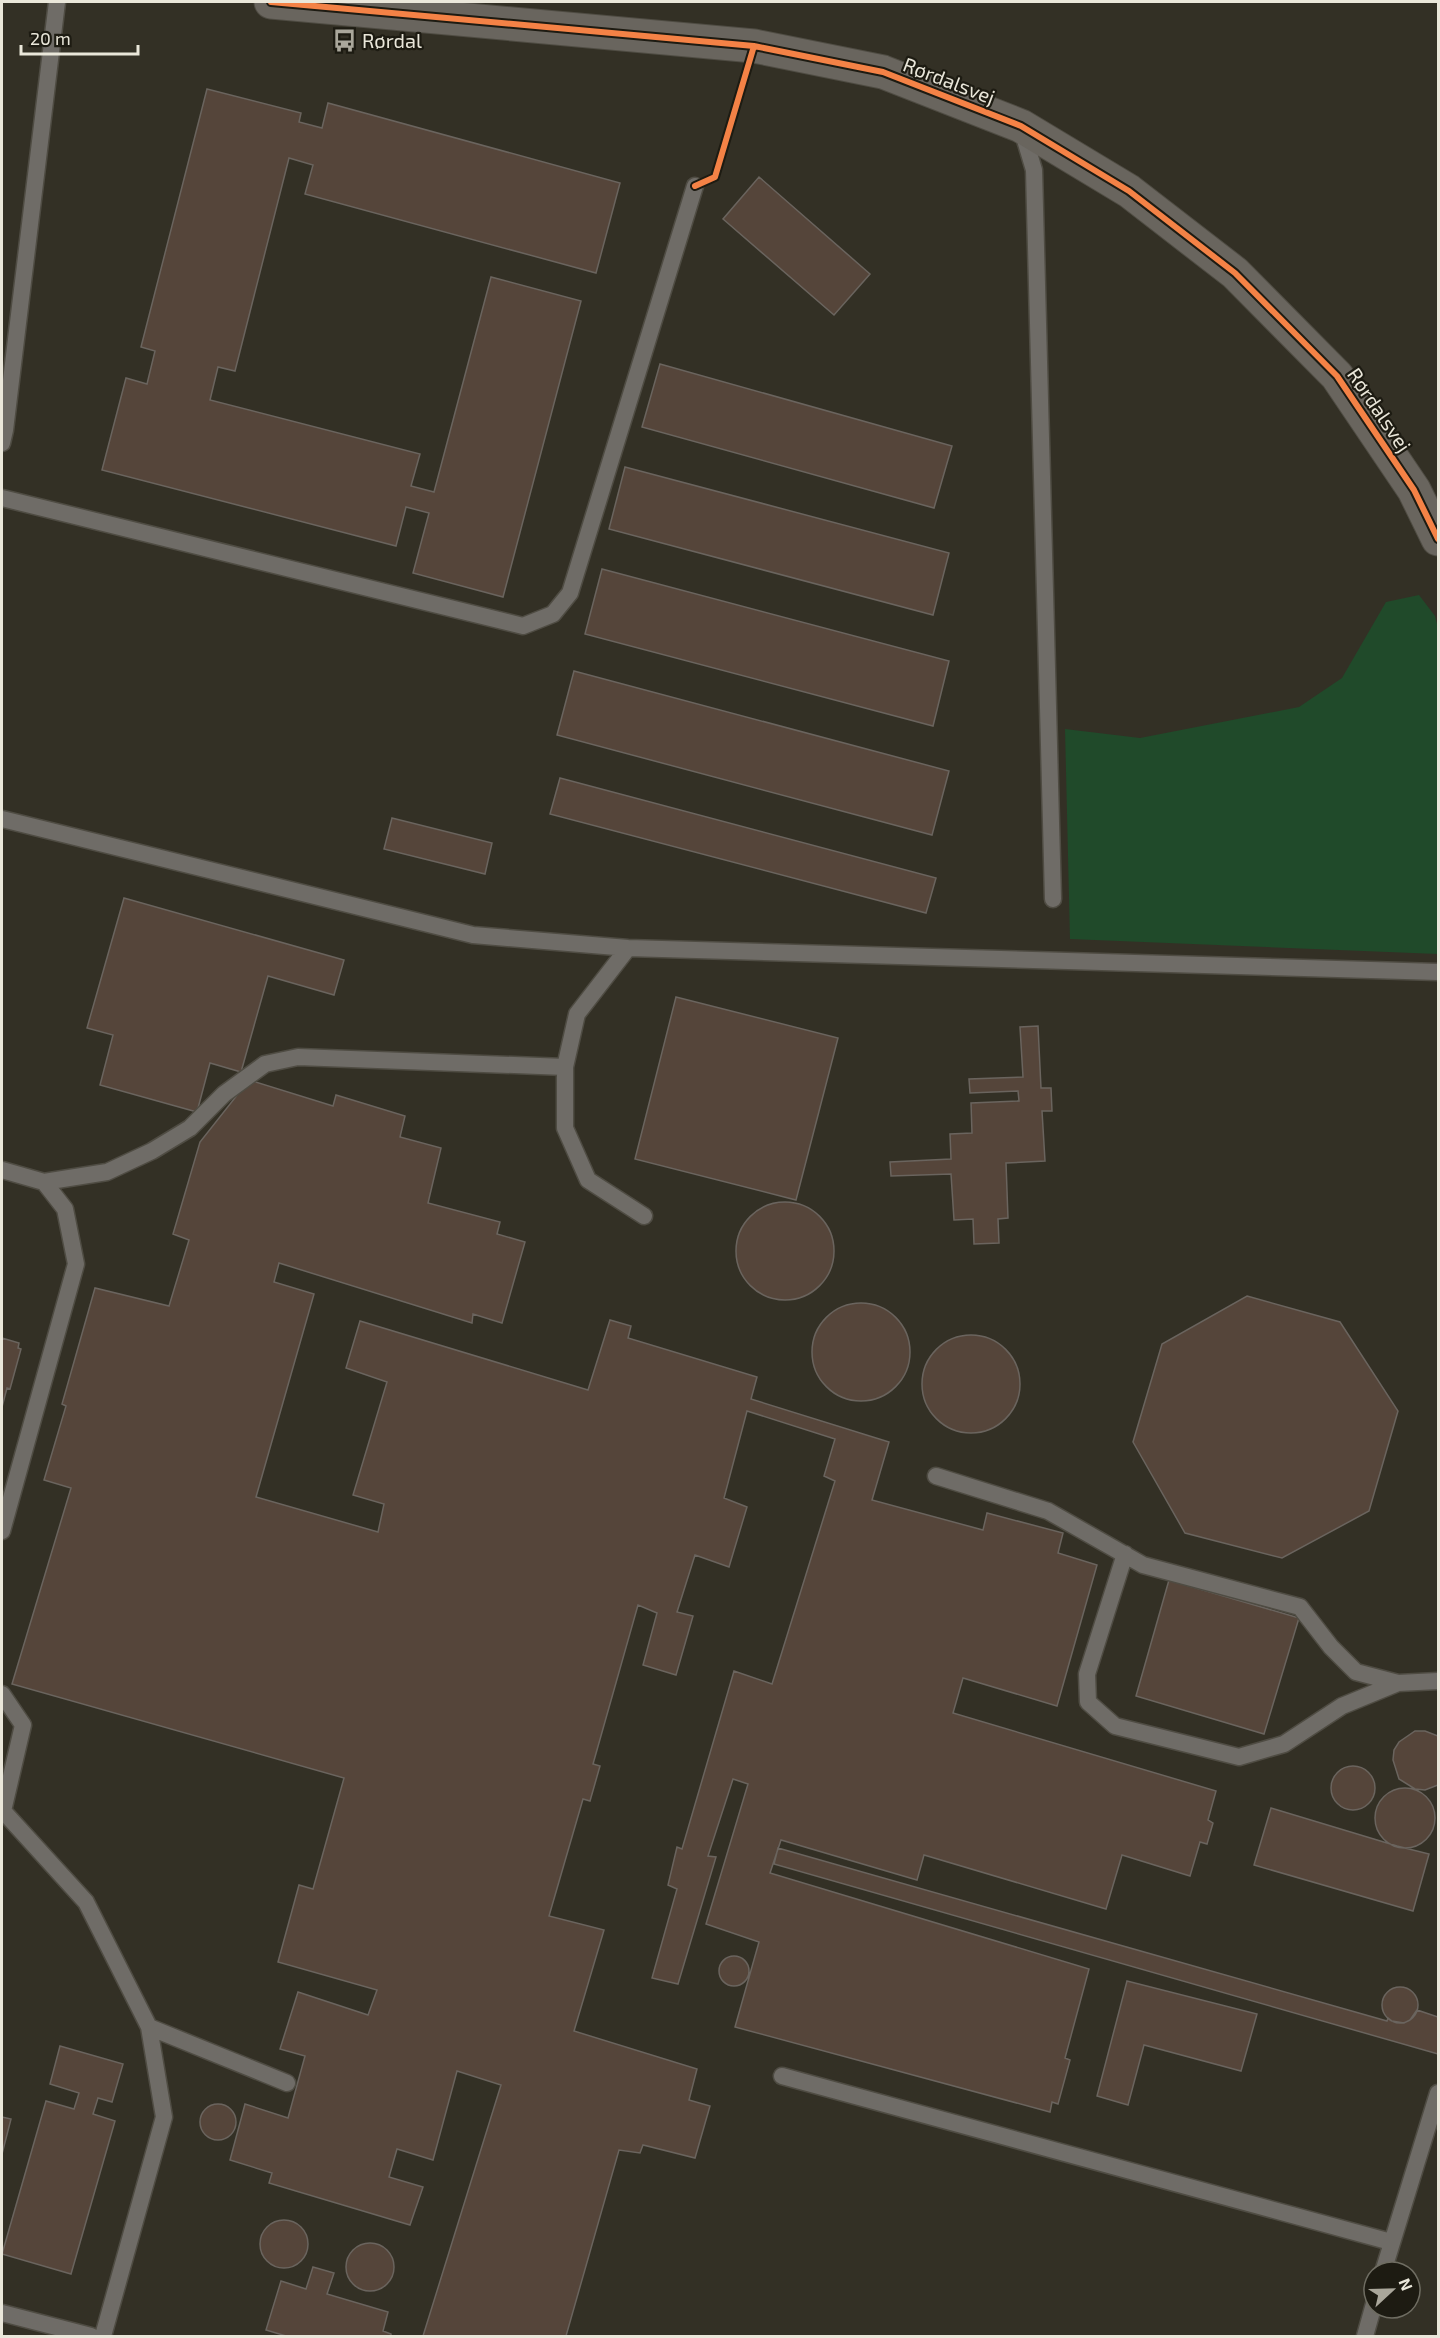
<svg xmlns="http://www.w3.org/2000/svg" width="1440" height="2338" font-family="'Exo 2',sans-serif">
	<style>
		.green { fill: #204a2a }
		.building { fill: #55453a; stroke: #6a645e; stroke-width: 1.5 }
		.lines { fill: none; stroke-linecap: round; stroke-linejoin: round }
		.lane-casing { stroke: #4f4c43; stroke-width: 19 }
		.secondary-casing { stroke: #4f4c43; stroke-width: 35 }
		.lane { stroke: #6f6c67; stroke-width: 16 }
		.secondary { stroke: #69655e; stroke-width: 33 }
		.cycleway-casing { stroke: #1d1b12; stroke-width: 10 }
		.cycleway { stroke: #f48246; stroke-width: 6 }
		.labels { text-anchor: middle; stroke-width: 4.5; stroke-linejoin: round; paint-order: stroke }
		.poi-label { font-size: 20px; fill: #eae7da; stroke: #1d1b12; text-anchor: start }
		.street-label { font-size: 20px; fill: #eae7da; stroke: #1d1b12 }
	</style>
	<rect width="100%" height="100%" fill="#333025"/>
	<!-- green -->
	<path class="green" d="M1419,595L1435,616L1438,628V954L1070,939L1065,729L1140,738L1299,707L1342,678L1386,602Z"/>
	<!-- building -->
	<path class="building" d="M207,89L301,113L299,122L322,128L328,103L620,183L596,273L305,194L313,165L289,158L235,371L218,367L210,400L420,454L411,486L434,492L491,277L581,301L503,597L413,573L429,513L406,507L396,546L102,470L126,378L147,384L155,351L141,347Z
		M759,177L870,274L834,315L723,219Z
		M660,364L952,446L934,508L642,427Z
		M625,467L949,553L933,615L609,529Z
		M602,569L949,661L933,726L585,634Z
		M574,671L949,771L932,835L557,735Z
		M560,778L936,878L926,913L550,814Z
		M392,818L492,843L485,874L384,849Z
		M124,898L344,960L334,995L268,976L241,1072L210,1063L197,1112L100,1085L113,1035L87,1028Z
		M676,997L838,1038L796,1200L635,1159Z
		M1038,1026L1041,1088H1051L1052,1111H1042L1045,1161L1006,1163L1008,1218L998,1219L999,1243L974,1244L973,1219L954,1220L951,1174L891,1176L890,1162L951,1159L950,1134L972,1133L971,1103L1019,1101L1018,1091L970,1093L969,1079L1023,1077L1020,1027Z
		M249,1080L333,1106L336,1095L405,1116L400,1137L441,1148L428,1203L500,1222L497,1234L525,1242L502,1323L473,1314L472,1323L279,1263L274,1282L314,1294L256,1497L378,1532L384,1504L353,1495L387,1382L346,1368L360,1321L588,1390L610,1320L631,1326L628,1338L757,1377L751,1399L889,1442L872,1500L983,1530L987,1513L1063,1533L1058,1553L1097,1565L1057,1706L963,1678L953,1713L1216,1791L1208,1820L1213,1823L1207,1844L1200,1842L1190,1876L1122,1855L1106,1909L924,1855L917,1880L781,1840L770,1873L1089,1969L1065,2058L1070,2060L1058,2104L1052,2102L1050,2112L735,2027L759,1942L706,1924L748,1784L733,1779L708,1856L716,1857L678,1984L652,1978L677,1889L668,1885L677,1847L682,1849L734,1671L772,1684L835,1481L824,1476L835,1439L747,1411L724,1498L747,1507L729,1567L695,1555L677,1612L693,1616L676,1675L643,1665L657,1613L638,1605L593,1764L600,1766L590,1801L583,1799L549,1916L604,1930L574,2031L697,2069L689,2100L710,2106L695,2158L643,2145L640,2153L619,2150L566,2336H423L501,2085L457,2071L433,2160L397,2149L389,2177L423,2187L410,2225L269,2183L272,2173L230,2160L245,2104L288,2118L305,2056L280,2049L298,1992L368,2015L377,1990L278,1962L299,1885L313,1889L344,1778L12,1684L71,1488L44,1480L66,1406L62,1404L95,1288L169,1306L189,1240L173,1234L200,1142Z
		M736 1251a49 49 0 1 1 98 0a49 49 0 1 1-98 0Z
		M1247,1296L1340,1322L1398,1411L1369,1511L1282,1558L1185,1533L1133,1442L1162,1344Z
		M812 1352a49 49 0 1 1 98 0a49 49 0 1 1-98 0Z
		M922 1384a49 49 0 1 1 98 0a49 49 0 1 1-98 0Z
		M2,1338L19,1343L18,1348L21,1349L10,1389L7,1388L2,1407Z
		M1169,1580L1299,1618L1264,1734L1136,1696Z
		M1415,1731H1425L1438,1736V1785L1425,1790L1415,1789L1399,1779L1393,1760L1394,1750L1399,1742Z
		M1331 1788a22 22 0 1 1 44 0a22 22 0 1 1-44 0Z
		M1375 1818a30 30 0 1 1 60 0a30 30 0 1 1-60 0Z
		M1271,1808L1397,1846L1429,1854L1413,1911L1254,1865Z
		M778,1848L1387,2021L1388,2018L1392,2021L1404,2023L1410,2020L1417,2010L1438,2017V2054L774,1864Z
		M719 1971a15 15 0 1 1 30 0a15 15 0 1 1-30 0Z
		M1127,1981L1257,2014L1241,2071L1144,2045L1128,2105L1097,2096Z
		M1382 2005a18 18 0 1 1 36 0a18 18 0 1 1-36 0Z
		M60,2046L123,2064L112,2102L98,2098L93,2114L115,2121L71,2274L2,2254L46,2101L74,2109L79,2093L50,2084Z
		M200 2122a18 18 0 1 1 36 0a18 18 0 1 1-36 0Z
		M2,2117L11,2119L2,2154Z
		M260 2244a24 24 0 1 1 48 0a24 24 0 1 1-48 0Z
		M346 2267a24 24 0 1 1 48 0a24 24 0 1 1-48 0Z
		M313,2267L334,2273L327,2294L388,2312L383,2331L391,2334V2336H286L266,2330L281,2281L306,2289Z"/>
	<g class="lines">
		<defs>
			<path id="lane" d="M1022,130L1034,170L1053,899
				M2,443L5,430L57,2
				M2,498L523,626L553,614L570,593L695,186
				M2,819L473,935L628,948L1438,972
				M628,948L577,1014L565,1067V1128L588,1180L644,1216
				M2,1170L44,1182L107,1172L152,1151L190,1128L224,1094L265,1064L298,1057L565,1067
				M936,1476L1048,1511L1143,1565L1300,1607L1331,1647L1356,1672L1398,1683L1438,1681
				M2,1531L76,1264L65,1209L44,1182
				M1125,1554L1087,1674L1088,1702L1115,1726L1239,1757L1284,1744L1342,1706L1398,1683
				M2,1694L23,1725L3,1811L86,1902L149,2027L164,2117L103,2336
				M149,2027L287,2083
				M782,2076L1391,2242
				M1383,2272L1438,2093
				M2,2313L91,2336
				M1365,2336L1374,2304"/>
			<path id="secondary" d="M271,2L754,46L883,72L1021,126L1129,191L1235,273L1337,376L1414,490L1438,539"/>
		</defs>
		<!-- lane casing -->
		<use href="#lane" class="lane-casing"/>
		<!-- secondary casing -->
		<use href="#secondary" class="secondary-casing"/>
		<!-- lane -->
		<use href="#lane" class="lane"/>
		<!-- secondary -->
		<use href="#secondary" class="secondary"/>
		<defs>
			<path id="cycleway" d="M271,2L754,46L883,72L1021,126L1129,191L1235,273L1337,376L1414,490L1438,539
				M695,186L715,177L754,46"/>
		</defs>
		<!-- cycleway casing -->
		<use href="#cycleway" class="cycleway-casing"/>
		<!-- cycleway -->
		<use href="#cycleway" class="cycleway"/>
	</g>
	<!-- icons -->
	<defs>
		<symbol id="bus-bare" viewBox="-9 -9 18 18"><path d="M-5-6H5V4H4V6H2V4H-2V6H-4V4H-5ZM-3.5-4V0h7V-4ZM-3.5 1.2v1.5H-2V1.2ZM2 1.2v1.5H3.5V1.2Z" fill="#aaa79b" stroke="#1d1b12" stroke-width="2.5" paint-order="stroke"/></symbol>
	</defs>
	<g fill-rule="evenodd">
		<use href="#bus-bare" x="328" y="24" width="33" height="33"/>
	</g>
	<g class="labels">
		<!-- poi labels -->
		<g class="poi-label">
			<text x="362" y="48">Rørdal</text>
		</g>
		<!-- street labels -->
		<g class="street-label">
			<text transform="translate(949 81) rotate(21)" y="7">Rørdalsvej</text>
			<text transform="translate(1379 410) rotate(56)" y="7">Rørdalsvej</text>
		</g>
	</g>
	<!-- border -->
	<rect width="1440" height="2338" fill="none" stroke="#eae7da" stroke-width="6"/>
	<!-- north arrow -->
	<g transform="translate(1392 2290) rotate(68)"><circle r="28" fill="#1d1b12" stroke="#6f6d62" stroke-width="1.5"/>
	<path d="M0-4.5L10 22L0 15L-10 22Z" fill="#aaa79b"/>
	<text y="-9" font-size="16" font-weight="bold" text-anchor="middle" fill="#eae7da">N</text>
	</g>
	<!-- scale -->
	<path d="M21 45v9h117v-9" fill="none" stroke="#eae7da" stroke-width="3"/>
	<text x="30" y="45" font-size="18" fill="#eae7da" stroke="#1d1b12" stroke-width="4.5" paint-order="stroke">20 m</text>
</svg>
